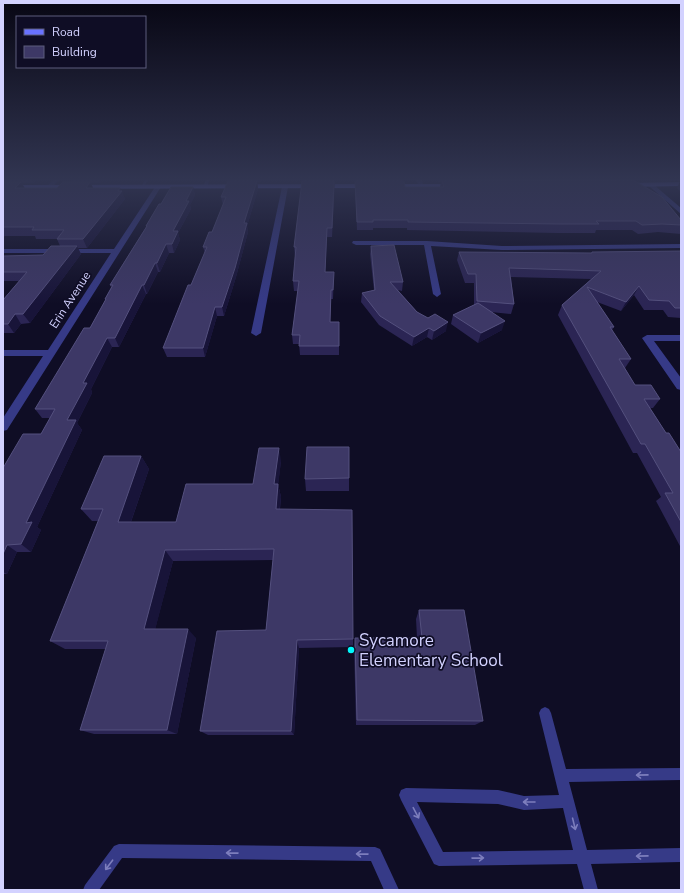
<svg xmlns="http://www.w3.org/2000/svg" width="684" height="893" font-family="'Nunito Sans',sans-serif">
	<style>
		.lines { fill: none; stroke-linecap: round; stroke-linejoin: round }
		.lane { fill: #363a87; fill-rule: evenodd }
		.street { fill: #363a87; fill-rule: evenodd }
		.secondary { fill: #6972ff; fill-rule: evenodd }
		.wall { fill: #2b2554 }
		.shaded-wall { fill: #181439 }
		.building { fill: #3d3866; stroke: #54507e }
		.oneway { stroke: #7d7ebd }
		.poi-dot { fill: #00f9fd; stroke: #0f0d25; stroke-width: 1.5 }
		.labels { text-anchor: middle; stroke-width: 3.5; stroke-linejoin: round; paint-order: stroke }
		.far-street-label { font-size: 12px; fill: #d3d2ff; stroke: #0f0d25 }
		.near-poi-label { font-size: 17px; fill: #d3d2ff; stroke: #0f0d25; text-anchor: start }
	</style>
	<rect width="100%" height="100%" fill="#0f0d25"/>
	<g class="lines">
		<!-- lane -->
		<path class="lane" d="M145,179H149L143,188H141Z
			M206,179H210L207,187L205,188L203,187Z
			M545,707L549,709L551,713L566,769L681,768V780L569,782L587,850L681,848V862L591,864L598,890H584L577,864L439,866L434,864L401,800L399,795L401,790L406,788L498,790L524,796L559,795L539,713L541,709ZM417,802L498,804L524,810L563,808L573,850L443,852Z
			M119,844L375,847L380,849L399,890H384L371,861L122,858L99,890H83L85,885L114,846Z"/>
		<!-- street -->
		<path class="street" d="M54,179H60L51,188H47V186Z
			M416,179H422L423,187H419Z
			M649,184H653L681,208V214L649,186Z
			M158,185L161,187L7,430L3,431V418L43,356H3V350H48L111,253H3V249H114L155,187Z
			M285,185L288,187L261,333L256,336L251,333L282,187Z
			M353,241H427L502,246L681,244V248L502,250L431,246L441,294L437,297L433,294L424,245H356L352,243Z
			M647,335H681V341H654L681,378V390L677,389L642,338Z"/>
		<!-- secondary -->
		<path class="secondary" d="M681,182V186L624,187L621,185L624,183Z
			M388,184H456L459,186L456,188L386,187V185Z
			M3,185L370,184L373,186L370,188L3,189Z"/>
	</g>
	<!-- wall -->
	<path class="wall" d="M3,179H38L33,183H22L24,188H57L73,182L71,179H103L100,183H91L93,188L121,191L125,199L87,248H78L81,254L30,323L21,324L14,333H3V300L19,281H3V256L43,255L60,246L57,239H36L35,236H5L3,237Z
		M231,179H261L260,182H257L258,189L247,226L248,232L236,277L224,316H217L205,357H167L163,348L191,285L205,253L203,247L212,232L223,205L221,197L232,181Z
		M303,179H335L332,237H327L325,272H334L333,299H331L330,322H339V355H300L299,344H293L292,335L298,291H294L293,281L295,256L294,247L303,181Z
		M354,179H402L401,181L405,187H440L441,182H438L437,179H619L618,180L681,220V234L658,232L638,234L632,230H596L595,233H557L407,230V228H373V230H357L355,182H354Z
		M668,179H681V192L677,188L680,181H670Z
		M193,187L195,195L190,205L191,209L178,233L180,240L174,253H169L160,272H158L147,294H146L119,347H112L91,389L92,393L77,423L82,430L37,527L41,530L31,552H17L7,574H3V468L41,434L50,418H42L35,409L90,328L105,301V299L111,287L110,285L146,227V226L161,204Z
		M371,246L403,282L402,291L398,290L417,312L446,331L432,340L427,337L412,346L379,325L361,302L362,293L374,290L370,254Z
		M681,251V318L668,317L663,310H644L634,295L621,311L597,302L614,327L612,330L631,359L625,368L635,385L660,399L653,408H650L666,433L681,452V548L656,501L661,497L637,453H633L558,315L562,305L591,279L511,277L514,304L511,314L491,312L502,330L478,343L451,324L453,315L474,305V283H465L457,260L459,252L591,253L592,252Z
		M141,456L149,469L131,522H176L253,484L281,461L278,484L281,497L280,509L353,639V647L299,648L294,735H208L200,731L266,630L273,560L173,561L155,629L196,638L177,734H94L80,730L106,649H65L50,641L98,521H92L81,509Z
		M349,478V491H306L305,479Z
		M419,610L483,721L475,725H356L354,646L355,638H417L416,619Z"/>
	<!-- shaded-wall -->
	<path class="shaded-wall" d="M31,179H38L33,183Z
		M98,179H103L100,183Z
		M257,181L258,189L247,226L248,232L236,277L224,316L222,307L244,223Z
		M334,181V189L332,237V228Z
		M21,182L26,190L15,188Z
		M90,182L94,190L86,188Z
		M193,187L195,195L190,205L191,209L178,233L180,240L174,253L172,244L173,231L186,201Z
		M120,188L122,192V191L125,199L87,248L83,239Z
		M327,228V237L325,281V272Z
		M166,244L169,253L160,272L157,263Z
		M77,246L81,254L30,323L23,314Z
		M155,263L158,272L147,294L144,285Z
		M142,285L146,294L119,347L115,338Z
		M639,286L634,295L621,311L626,302Z
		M215,307L217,316L205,357L203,348Z
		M15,314L21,324L14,333L8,324Z
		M505,321L502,330L478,343L481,333Z
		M448,322L446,331L432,340L434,331Z
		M429,328L427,337L412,346L414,337Z
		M107,338L112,347L91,389L92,393L77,423L82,430L37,527L41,530L31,552L21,544L26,523L67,420L83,383Z
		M279,448L281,461L277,497L274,484Z
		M141,456L149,469L127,533L118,522Z
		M278,484L281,497L278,521L276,509Z
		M7,545L17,552L7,574L3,572V554Z
		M165,550L173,561L153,638L144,629Z
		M188,629L196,638L177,734L167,730Z
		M297,640L299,648L294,735L291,731Z"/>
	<!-- building -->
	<path class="building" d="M633,180L662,197L681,220V225L662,224L642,225L636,221H596L599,224H560L408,222V220H373V222H357L355,181H404L405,187H444L442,181Z
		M228,181H257L244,223H247L235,268L222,307H215L203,348H163L188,285H191L207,247H203L209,232H212L226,197H221Z
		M302,181H334L332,228H327L325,272H334L333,290H331L330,322H339V346H299L300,335H292L299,281H293L296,247H294Z
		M3,182H21L15,188H57L63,182H90L86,188H120L118,191H122L83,239H57L64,230H32L34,227H3Z
		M171,187H193L186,201H189L173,231H178L172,244H166L157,263H155L144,285H142L115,338H107L83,383H87L67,420H76L26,523L32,522L21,544L7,545L3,554V468L23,434H41L55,409H35L84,328H90L106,299H105L113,285H110L147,226H146L159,204H161Z
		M394,245L403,282H390L417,312L428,318L435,314L448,322L434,331L429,328L414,337L380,316L362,293L375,290L371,246Z
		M51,246H77L23,314H15L8,324H3V300L27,272H3V256L43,255Z
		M681,251V308H675L669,301L649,300L639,286L626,302L587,287L614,327H610L631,359H619L635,385H651L660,399H644L666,433H669L681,452V522L665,493H673L645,444H641L562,305L601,271L509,268L514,304L477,301L476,274H468L459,252L592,253V252Z
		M478,303L505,321L481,333L453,315Z
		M307,447H349V478L305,479Z
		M259,448H279L274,484H278L276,509L352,510L353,639L297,640L291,731H200L217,631L266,630L274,549L165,550L144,629H188L167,730H80L108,641H50L103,509H81L104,456H141L118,522H176L186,484H253Z
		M419,610H464L483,721L357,720L355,638H422Z"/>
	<!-- one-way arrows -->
	<defs><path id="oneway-shaft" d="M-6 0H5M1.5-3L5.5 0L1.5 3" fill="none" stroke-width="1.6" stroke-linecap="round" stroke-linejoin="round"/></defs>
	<g class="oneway">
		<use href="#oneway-shaft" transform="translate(642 775) rotate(179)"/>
		<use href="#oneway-shaft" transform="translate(529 802) rotate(-180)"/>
		<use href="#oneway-shaft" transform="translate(416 813) rotate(62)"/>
		<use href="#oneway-shaft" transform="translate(574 824) rotate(76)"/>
		<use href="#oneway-shaft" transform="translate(232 853) rotate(-179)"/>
		<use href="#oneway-shaft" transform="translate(362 854) rotate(-179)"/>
		<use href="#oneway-shaft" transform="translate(642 856) rotate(179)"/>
		<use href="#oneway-shaft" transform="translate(478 858) rotate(-1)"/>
		<use href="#oneway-shaft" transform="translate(109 865) rotate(127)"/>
	</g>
	<!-- sky -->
	<linearGradient id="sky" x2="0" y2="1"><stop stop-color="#080714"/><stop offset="0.59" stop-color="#313551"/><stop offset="1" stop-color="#313551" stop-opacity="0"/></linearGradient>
	<rect width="684" height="304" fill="url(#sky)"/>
	<!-- markers -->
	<circle class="poi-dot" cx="351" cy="650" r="4"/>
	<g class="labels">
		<!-- far-street labels -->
		<g class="far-street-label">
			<text transform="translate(70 300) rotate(-57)" y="4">Erin Avenue</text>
		</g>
		<!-- near-poi labels -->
		<g class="near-poi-label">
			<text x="359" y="646">Sycamore<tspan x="359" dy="20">Elementary School</tspan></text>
		</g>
	</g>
	<!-- border -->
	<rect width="684" height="893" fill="none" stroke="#d3d2ff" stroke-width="8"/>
	<!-- legend -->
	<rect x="16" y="16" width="130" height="52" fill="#0f0d25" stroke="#5d5c7c"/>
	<rect x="24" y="29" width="20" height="6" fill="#6972ff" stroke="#5d5c7c"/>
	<text x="52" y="36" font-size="12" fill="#d3d2ff">Road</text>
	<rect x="24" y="46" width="20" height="12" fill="#3d3866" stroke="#5d5c7c"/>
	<text x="52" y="56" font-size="12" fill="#d3d2ff">Building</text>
</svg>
